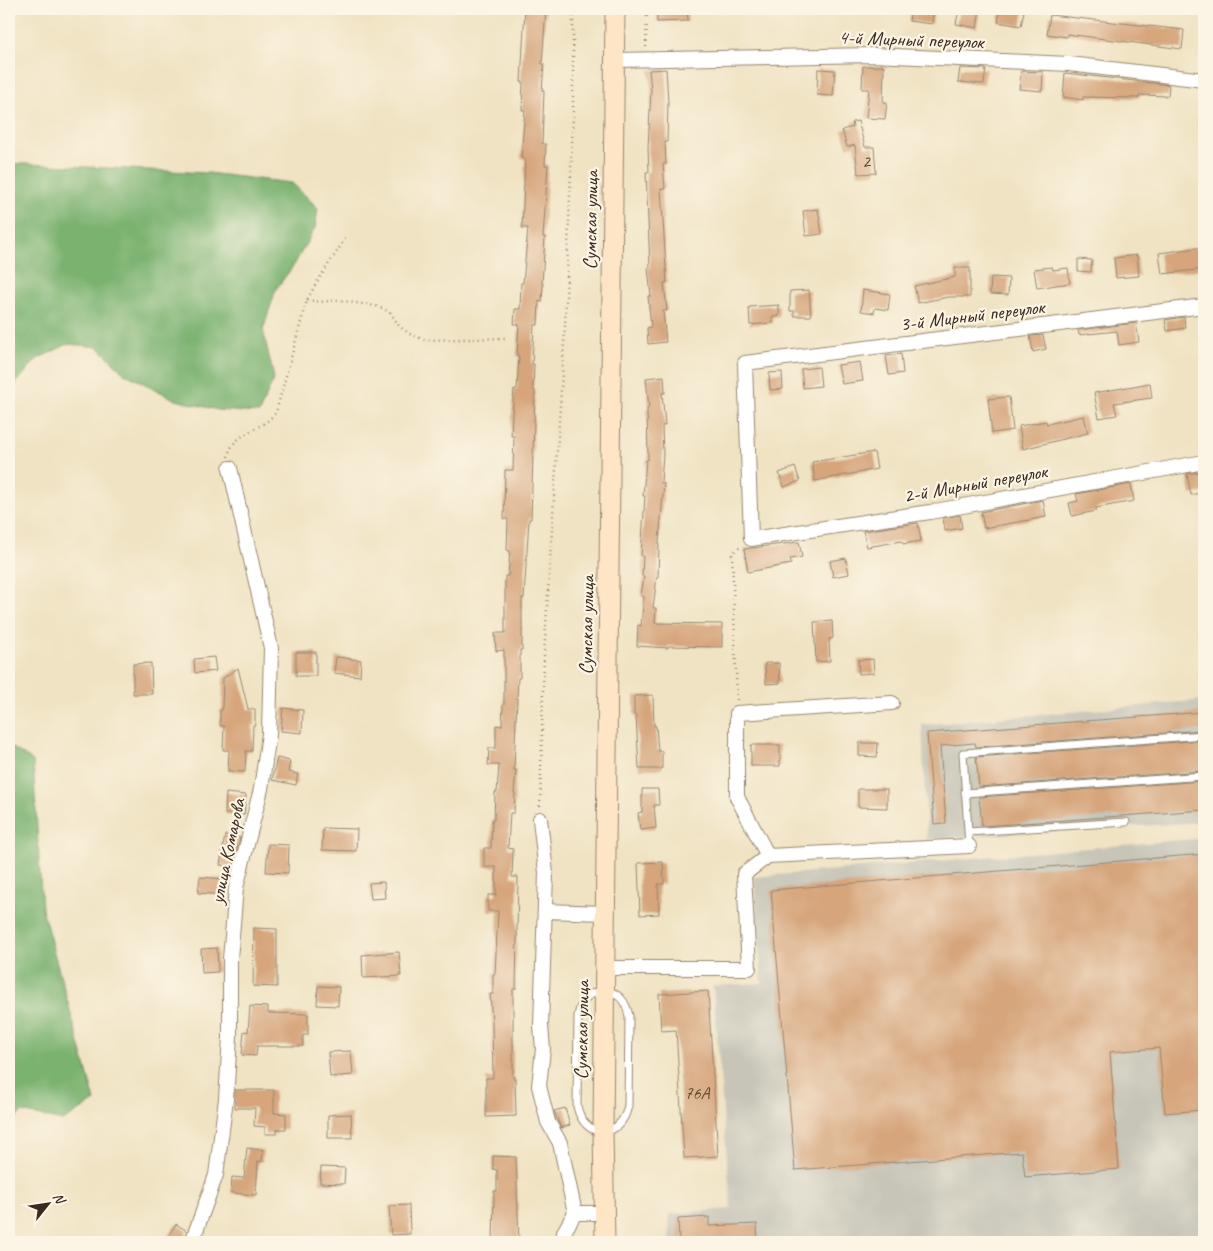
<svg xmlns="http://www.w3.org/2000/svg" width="1213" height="1251" font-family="Caveat,sans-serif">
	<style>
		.industrial { fill: #c6c5b8 }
		.forest { fill: #7ab26f; stroke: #5a6e46 }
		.building { fill: #d6a57c }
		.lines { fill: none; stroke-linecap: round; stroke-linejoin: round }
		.service-casing { stroke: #968670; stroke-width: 9 }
		.minor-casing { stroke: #968670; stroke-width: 16 }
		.secondary-casing { stroke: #968670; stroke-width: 21 }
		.path { stroke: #968670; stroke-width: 2.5; stroke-dasharray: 1 4; stroke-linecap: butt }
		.service { stroke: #fff; stroke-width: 7 }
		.minor { stroke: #fff; stroke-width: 14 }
		.secondary { stroke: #fee5c5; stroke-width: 19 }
		.labels { text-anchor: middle; stroke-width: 4.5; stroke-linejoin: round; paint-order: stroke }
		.number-label { font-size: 18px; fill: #624936 }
		.street-label { font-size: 20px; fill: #3b2a1e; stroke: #fcf5e5 }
	</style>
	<rect width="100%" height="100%" fill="#fcf5e5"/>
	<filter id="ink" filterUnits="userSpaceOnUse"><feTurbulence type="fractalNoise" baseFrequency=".02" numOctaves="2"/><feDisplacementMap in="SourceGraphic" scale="10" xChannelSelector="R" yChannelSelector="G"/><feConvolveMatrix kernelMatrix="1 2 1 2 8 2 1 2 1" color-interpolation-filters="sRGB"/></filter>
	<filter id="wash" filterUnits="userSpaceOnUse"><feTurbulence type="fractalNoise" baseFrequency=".0096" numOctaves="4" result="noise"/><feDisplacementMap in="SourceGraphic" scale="20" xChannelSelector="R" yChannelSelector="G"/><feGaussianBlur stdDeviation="1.12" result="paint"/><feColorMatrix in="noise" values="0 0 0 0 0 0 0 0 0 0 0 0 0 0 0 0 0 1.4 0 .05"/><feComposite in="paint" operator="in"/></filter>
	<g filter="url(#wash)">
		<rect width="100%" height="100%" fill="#f0e3c3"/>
		<!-- industrial -->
		<path class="industrial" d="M1204,700V822L927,839L922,725Z
			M1204,838V1242H670L669,1214L731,1209L713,986L762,983L754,877Z"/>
		<!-- forest -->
		<path class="forest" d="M9,163L208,173L292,183L318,208L315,228L294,265L276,289L263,330L274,378L259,413L218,410L176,400L124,373L98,347L68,344L37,359L16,383L9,397Z
			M9,746L33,761L42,909L95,1101L63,1121L22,1112L9,1125Z"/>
		<g id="blocks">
			<!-- building -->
			<path class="building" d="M525,9H546L542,64H544L542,91H544L542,144H546L545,165H548L543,237H545L542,284H543L542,302L539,301L538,325H534L532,364H534L533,390H535L531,519H529L524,598H522V650H520V678H518L516,720L514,770H516L514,793H515L514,813H510L508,848L513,849L512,877H518L516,989H513V1078H515L516,1116L486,1117V1078H493L492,1022L490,994H493V974H495L498,911H488V895H496V867H484V848H491L492,820H494L495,792H497L499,765H488L489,748H496V725L502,726L503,705H504V650L496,651L495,633H505V576H508L510,551L507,550L508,519H504L505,470H513L514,436H511L512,414L514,389H517L519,356H517L519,324H514L515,309H520L521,283H523L528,228H522L525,159L521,158L525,110H522L523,82H521Z
				M657,9H687L688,21L657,22Z
				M911,9H934L932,24L909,21Z
				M959,9H980L977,28L956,24Z
				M1000,9L1024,11L1021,26L998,22Z
				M1050,15L1184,30L1182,49L1067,34V37L1047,34Z
				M863,66H884L883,102H887L885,119L866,118L869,89H862Z
				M960,68L986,69L984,84L958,82Z
				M666,69L668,102L667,142H665L666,164H663L665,189H661L667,283H664L667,311H663L666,342L648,344L647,328L651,327L648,296H651L648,268H650L646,172H649L648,148L651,90L649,70Z
				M818,69L835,70L833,96L817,95Z
				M1021,71L1043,72L1042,91L1019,89Z
				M1065,73L1169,85L1168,96L1139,95V98L1083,97V100L1063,97Z
				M858,121L865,147H874L876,173L858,174L855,145L847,147L842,130L853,127L852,122Z
				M818,209L822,234L806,236L803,211Z
				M1204,247V269L1162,274L1159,253Z
				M1137,255L1139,276L1116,278L1114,258Z
				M1078,259L1092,260L1091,272L1078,271Z
				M1052,267L1053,270L1068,268L1070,283L1037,288L1034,269Z
				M955,268H970V297H948L918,303L914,286L955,277Z
				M991,277L1009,278L1008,295L990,294Z
				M809,290L811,316H794V311H790V291Z
				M863,290L890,294L888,310L875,308L874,313L861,311Z
				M779,305V316L772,317L773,323L750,325L749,307Z
				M1184,317L1185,328L1167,331L1165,320Z
				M1136,323L1139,342L1119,345L1117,331L1079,335L1078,330Z
				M1043,335L1046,349L1033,352L1030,336Z
				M901,354L903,373L889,375L886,356Z
				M860,362L863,381L842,384L838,365Z
				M819,367L821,386L803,388L801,369Z
				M782,372L783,389L770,390L769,373Z
				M664,376L665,393H662L665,425L662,426L663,454L661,483H664L659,542L658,578L657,577L653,608H656L655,623L722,624V647L668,646V648L637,646L638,625L641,626L644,597L641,596L644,576H642L643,556H641L645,496H643L646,460H648L647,408H649L646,378Z
				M1150,383L1152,398L1114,403L1117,415L1099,418L1094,393Z
				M1009,397L1013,430L992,433L988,399Z
				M1084,416L1088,433L1023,449L1019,426L1046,421L1047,424Z
				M874,452L877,469L815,481L812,462Z
				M795,467L800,481L784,487L779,473Z
				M1204,471V492L1191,495L1187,474Z
				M1131,484L1134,501L1096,508V511L1072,516L1069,503L1078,501L1076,494Z
				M1043,500L1046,517L984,528L981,512Z
				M960,515L962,528L945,531L943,518Z
				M918,523L921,541L903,544L902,541L867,547L863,531Z
				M799,542L802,557L790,559L791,564L748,572L744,549Z
				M846,558L849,574L833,577L830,561Z
				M832,621L833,638L829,639L830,661L816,662L814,622Z
				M296,652H316V676H296Z
				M214,657L216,671L195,673L194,659Z
				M336,657L361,660L360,676L334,673Z
				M873,659L874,673L859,674L858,660Z
				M151,663L152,694H133V664Z
				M765,663H779L780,683L766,684Z
				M238,668L248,709H255V725H253L252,751H246L245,772L228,771L229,750H223L224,726H220V710H222L223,678Z
				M653,695L654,726H656L658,751H662V769H639L636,715H634V696Z
				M283,708L303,710L302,733L281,731Z
				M1204,712V730L976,747L975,743L940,746L946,823L934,824L927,733Z
				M1204,740V771L979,787L976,757Z
				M859,743H878L877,757L859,756Z
				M751,745H780V766H751Z
				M277,758L290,761L288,772L298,774L296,785L272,780Z
				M1204,781V810L982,826L979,797Z
				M642,789H658L659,805H654L656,828L640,830L638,813L642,812Z
				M858,789H887V808L858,807Z
				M226,793L246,795L244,815L225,814Z
				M323,828L357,829L356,851L322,850Z
				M225,835L240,838L232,867L220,865Z
				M268,844L289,845L288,873L266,872Z
				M1204,854V1103H1201V1110L1165,1113L1159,1048L1110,1052L1119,1169L1025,1177L1022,1152L795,1170L771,890Z
				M663,862L664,884H658L659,914L640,915L638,863Z
				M200,877L225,879L223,895L198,893Z
				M384,882L385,898L371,899L369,883Z
				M254,928L277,929V987L253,986Z
				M217,948L218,972L202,973L201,949Z
				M399,952L401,976L363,978L362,955Z
				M318,986L339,987L338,1006L317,1005Z
				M708,991L718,1156L684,1158L676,1030L661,1031L659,994Z
				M250,1006L268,1007V1013L308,1014V1035H303V1046H257L256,1056L242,1055L244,1031L248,1032Z
				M351,1051L353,1075L330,1077L328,1052Z
				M235,1090H274V1113L286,1114V1129H277V1134H265V1127L254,1126L255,1108H235Z
				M565,1108L570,1125L561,1128L554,1111Z
				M351,1114L352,1138H328V1115Z
				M247,1148L263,1150L262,1162L258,1161L256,1195L231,1193L232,1177L244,1178Z
				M493,1156L516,1157L519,1242L493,1241L494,1191H497V1170L493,1169Z
				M321,1167L345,1168L344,1184L320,1183Z
				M409,1205L410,1234L391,1235L389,1206Z
				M709,1217V1226L757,1224L758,1242H679L678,1219Z
				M176,1224L187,1231L183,1242H164Z"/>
		</g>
	</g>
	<g filter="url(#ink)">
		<use href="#blocks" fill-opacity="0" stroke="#968670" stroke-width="1"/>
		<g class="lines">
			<defs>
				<path id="service" d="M965,793L1204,776
					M968,832L1126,822
					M969,846L963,753L1204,735
					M604,990C619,993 626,1001 629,1016L628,1106C621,1140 584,1140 577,1106L578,1016C581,1000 588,993 604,990Z"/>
				<path id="minor" d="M615,60L874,55L1069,64L1204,80
					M1204,306L745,363L751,539L930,512L1204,462
					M540,819L546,873L541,1026L543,1049L539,1086L548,1122L560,1143L575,1213L564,1232V1242
					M768,856L969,846
					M545,911L605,913
					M604,968H749L744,874L768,856L737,797V713L892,703
					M575,1213H604
					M192,1242L216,1175L226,1099L230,1037V959L236,888L261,789L269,734L271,648L230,468"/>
				<path id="secondary" d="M605,1242L603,1132L615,9"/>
			</defs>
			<!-- service casing -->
			<use href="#service" class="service-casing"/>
			<!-- minor casing -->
			<use href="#minor" class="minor-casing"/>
			<!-- secondary casing -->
			<use href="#secondary" class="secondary-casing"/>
			<!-- path -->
			<path class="path" d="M646,47L647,9
				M307,300L321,302L337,300L376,306L390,312L399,326L410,334L425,340L505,338
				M228,457C232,432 263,431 276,412L307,300L317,282L347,236
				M737,700L732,553L742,546
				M540,806L544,655L565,327L573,116V9"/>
			<!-- service -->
			<use href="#service" class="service"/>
			<!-- minor -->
			<use href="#minor" class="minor"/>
			<!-- secondary -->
			<use href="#secondary" class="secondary"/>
		</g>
	</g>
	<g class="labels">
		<!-- number labels -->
		<g class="number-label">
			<text x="866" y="167">2</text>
			<text x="697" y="1099">76А</text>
		</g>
		<!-- street labels -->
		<g class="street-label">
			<text transform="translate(911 39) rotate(2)" y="7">4-й Мирный переулок</text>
			<text transform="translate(590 220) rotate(-89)" y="7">Сумская улица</text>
			<text transform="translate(972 315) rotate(-7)" y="7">3-й Мирный переулок</text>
			<text transform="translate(975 483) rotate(-10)" y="7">2-й Мирный переулок</text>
			<text transform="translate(586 625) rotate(-89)" y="7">Сумская улица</text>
			<text transform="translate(227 851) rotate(-78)" y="7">улица Комарова</text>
			<text transform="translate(581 1030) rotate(-89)" y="7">Сумская улица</text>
		</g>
	</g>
	<!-- margin -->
	<rect width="1213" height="1251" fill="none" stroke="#fcf5e5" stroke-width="30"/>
	<!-- north arrow -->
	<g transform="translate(48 1204) rotate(60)" stroke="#fcf5e5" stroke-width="4" paint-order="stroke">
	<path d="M0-4L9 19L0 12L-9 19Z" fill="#3b2a1e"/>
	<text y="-8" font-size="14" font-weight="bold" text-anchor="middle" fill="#3b2a1e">N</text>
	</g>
</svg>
